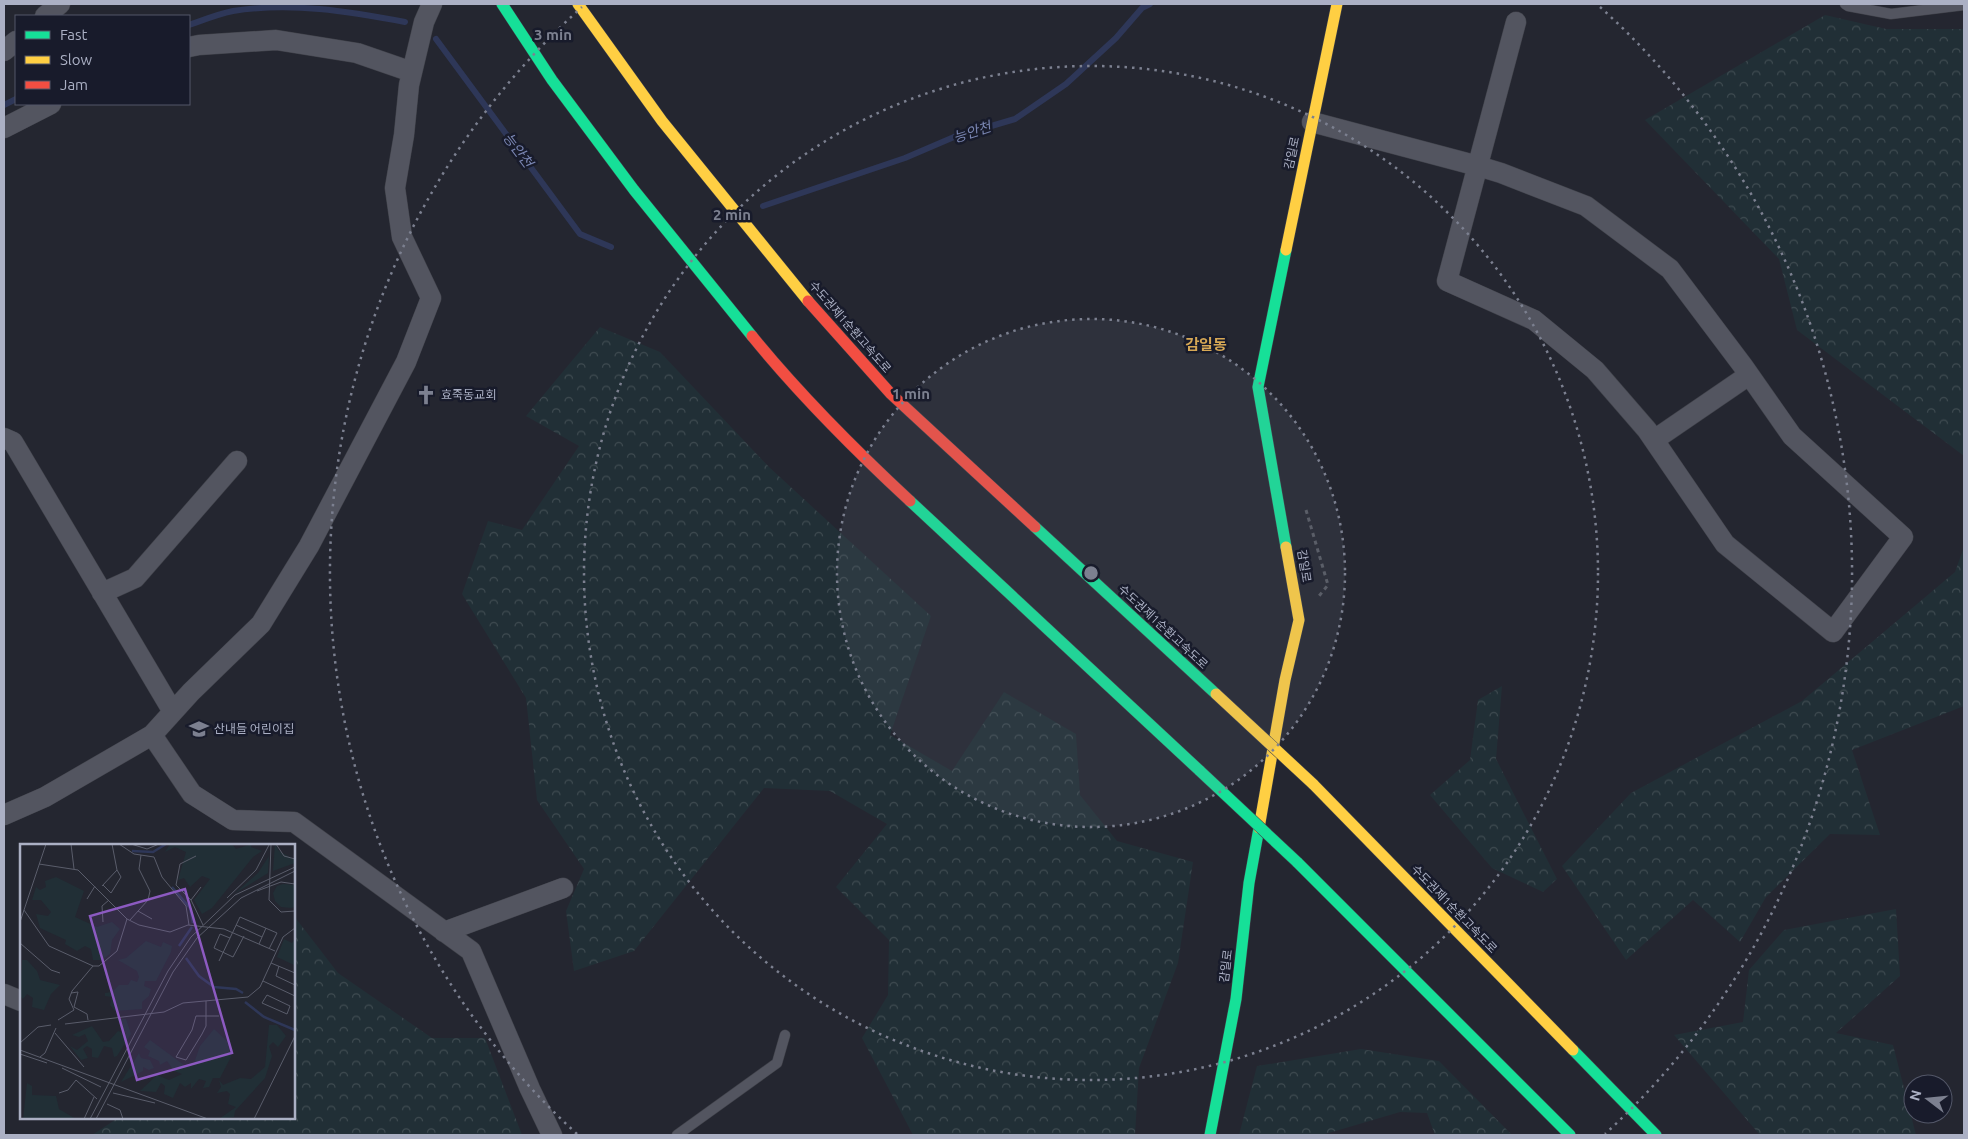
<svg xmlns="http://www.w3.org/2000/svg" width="1968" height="1139" font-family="Ubuntu,'Noto Sans KR',sans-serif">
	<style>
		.forest { fill: url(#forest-crowns) }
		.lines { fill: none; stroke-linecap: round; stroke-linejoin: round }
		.stream { stroke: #2e3758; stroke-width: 6 }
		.lane-casing { stroke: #40424a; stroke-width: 11 }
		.street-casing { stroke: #40424a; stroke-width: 21 }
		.fast-casing { stroke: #40424a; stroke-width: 12 }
		.slow-casing { stroke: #40424a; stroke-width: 12 }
		.jam-casing { stroke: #40424a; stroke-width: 12 }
		.path { stroke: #565962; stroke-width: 3; stroke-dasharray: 4 4; stroke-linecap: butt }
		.lane { stroke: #535560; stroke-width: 10 }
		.street { stroke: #535560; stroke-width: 20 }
		.fast { stroke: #16e098; stroke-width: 11 }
		.slow { stroke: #ffcf43; stroke-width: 11 }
		.jam { stroke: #f24e42; stroke-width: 11 }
		.fast-bridge-casing { stroke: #40424d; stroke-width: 12; stroke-linecap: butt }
		.slow-bridge-casing { stroke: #40424d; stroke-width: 12; stroke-linecap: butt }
		.fast-bridge { stroke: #16e098; stroke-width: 11 }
		.slow-bridge { stroke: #ffcf43; stroke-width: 11 }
		.ring { fill: none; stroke: #7c8090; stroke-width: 2.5; stroke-dasharray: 2.5 5 }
		.labels { text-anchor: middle; stroke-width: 5; stroke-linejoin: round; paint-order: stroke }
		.street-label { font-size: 12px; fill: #abb0c4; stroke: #181b2b }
		.poi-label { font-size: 12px; fill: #abb0c4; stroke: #181b2b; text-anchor: start }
		.water-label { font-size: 14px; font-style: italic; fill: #7a86b2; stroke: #181b2b }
		.quarter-label { font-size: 15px; font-weight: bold; fill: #d6a855; stroke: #181b2b }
		.inset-river { fill: none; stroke: #2e3758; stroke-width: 2.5 }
		.inset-road { fill: none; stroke: #5a5d6b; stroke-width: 1 }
		.view { fill: #8c5ac1; fill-opacity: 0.15; stroke: #8c5ac1; stroke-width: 2.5 }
		.inset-edge { fill: none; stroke: #abb0c4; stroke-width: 2.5 }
		.centre { fill: #7c8090; stroke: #181b2b; stroke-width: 2.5 }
		.ring-label { font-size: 15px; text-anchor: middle; font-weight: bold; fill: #7c8090; stroke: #181b2b; stroke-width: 5; stroke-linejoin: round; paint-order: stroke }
	</style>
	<defs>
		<pattern id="forest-crowns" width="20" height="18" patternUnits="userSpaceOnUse" patternTransform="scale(1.25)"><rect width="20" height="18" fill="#212f36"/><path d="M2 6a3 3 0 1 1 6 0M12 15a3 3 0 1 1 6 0" fill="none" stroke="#3f4b51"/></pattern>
	</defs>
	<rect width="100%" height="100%" fill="#242630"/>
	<!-- forest -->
	<path class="forest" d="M1825,15L1886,29H1964V456L1797,330L1779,259L1645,120Z
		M600,327L660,352L769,467L931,616L890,735L952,771L1004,692L1076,734L1080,795L1117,841L1193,862L1178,963L1139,1068L1135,1135H913L862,1038L888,995L889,940L836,887L887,824L830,791L764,788L634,951L574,971L566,911L584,869L537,800L526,698L462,594L488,521L522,530L579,446L526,416Z
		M1964,547V706L1852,750L1880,835L1830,834L1766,897L1740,942L1693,900L1626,960L1562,866L1631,793L1802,701L1955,572Z
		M1502,686L1496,759L1557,879L1543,892L1492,868L1430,795L1470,760L1478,700Z
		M1896,909L1900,976L1836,1033L1893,1045L1916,1135H1760L1674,1035L1743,1022L1749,970L1784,930Z
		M294,916L338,973L432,1038H485L522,1135H92L118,1118H294Z
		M1361,1049L1439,1061L1512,1135H1435L1427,1113L1400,1112L1322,1135H1239L1257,1066Z"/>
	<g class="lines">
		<!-- stream -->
		<path class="stream" d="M189,25C203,20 218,14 233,11C291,2 348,11 405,22
			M436,39L580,234L611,247
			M4,105L16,99
			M763,206L905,158L954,137L1015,119L1066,84L1116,38L1142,8L1150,4"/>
		<defs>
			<path id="lane" d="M1845,4L1848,6L1891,14L1964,5
				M677,1135L777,1063L785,1035"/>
			<path id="street" d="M45,16L60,4
				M189,47L199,45L276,40L357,53L412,72
				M4,51L16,41
				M1312,122L1478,166L1501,173L1586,206L1670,269L1743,366L1792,436L1903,537L1833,632L1725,544L1647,430L1595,370L1534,320L1447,281L1516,22
				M4,128L51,104
				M4,438L13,442L173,712
				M1654,440L1749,375
				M102,593L135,578L237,461
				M152,735L192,794L233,820L294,822L471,951L530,1089L552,1135
				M4,815L45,797L152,735L191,692L261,624L309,546L406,362L431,298L402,237L395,188L404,135L409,85L424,22L432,4
				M444,932L563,888
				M4,994L21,1001"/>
			<path id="fast" d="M502,4L552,80L634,190L752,336
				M1286,250L1258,387L1286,547
				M910,501L1200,771
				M1035,527L1216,694
				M1297,862L1570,1135
				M1573,1050L1656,1135
				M1210,1135L1236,999L1249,883L1259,828"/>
			<path id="slow" d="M578,4L662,121L808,301
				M1286,250L1337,4
				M1313,784L1573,1050
				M1259,828L1285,680L1299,620L1286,547"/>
			<path id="jam" d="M808,301L891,394L1035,527
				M752,336C800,395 854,449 910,501"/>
		</defs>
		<!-- lane casing -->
		<use href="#lane" class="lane-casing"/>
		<!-- street casing -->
		<use href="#street" class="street-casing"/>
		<!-- fast casing -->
		<use href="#fast" class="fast-casing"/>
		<!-- slow casing -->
		<use href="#slow" class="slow-casing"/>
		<!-- jam casing -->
		<use href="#jam" class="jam-casing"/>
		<!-- path -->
		<path class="path" d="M1306,510L1328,585L1319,596"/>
		<!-- lane -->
		<use href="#lane" class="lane"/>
		<!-- street -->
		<use href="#street" class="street"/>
		<!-- fast -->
		<use href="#fast" class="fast"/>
		<!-- slow -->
		<use href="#slow" class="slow"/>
		<!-- jam -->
		<use href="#jam" class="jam"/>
		<defs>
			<path id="fast-bridge" d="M1200,771L1297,862"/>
			<path id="slow-bridge" d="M1216,694L1313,784"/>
		</defs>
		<!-- fast-bridge casing -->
		<use href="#fast-bridge" class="fast-bridge-casing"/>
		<!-- slow-bridge casing -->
		<use href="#slow-bridge" class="slow-bridge-casing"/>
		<!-- fast-bridge -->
		<use href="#fast-bridge" class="fast-bridge"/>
		<!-- slow-bridge -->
		<use href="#slow-bridge" class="slow-bridge"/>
	</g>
	<!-- distance rings -->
	<circle cx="1091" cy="573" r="254" fill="#7c8090" fill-opacity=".12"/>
	<g class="ring">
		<circle cx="1091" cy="573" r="254"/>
		<circle cx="1091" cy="573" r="507"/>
		<path d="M577 1134A761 761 0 0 1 582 7M1600 7A761 761 0 0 1 1605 1134"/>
	</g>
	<!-- icons -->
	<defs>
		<symbol id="church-bare" viewBox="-9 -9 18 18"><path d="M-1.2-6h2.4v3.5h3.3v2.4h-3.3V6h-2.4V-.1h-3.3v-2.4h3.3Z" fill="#7c8090" stroke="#181b2b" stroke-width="2.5" paint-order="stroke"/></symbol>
		<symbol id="school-bare" viewBox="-9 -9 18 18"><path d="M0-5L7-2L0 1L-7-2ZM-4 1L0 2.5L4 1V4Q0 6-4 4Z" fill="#7c8090" stroke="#181b2b" stroke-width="2.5" paint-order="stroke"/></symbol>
	</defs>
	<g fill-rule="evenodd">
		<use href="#church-bare" x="412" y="381" width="28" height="28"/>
		<use href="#school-bare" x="185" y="715" width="28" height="28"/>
	</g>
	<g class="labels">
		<!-- street labels -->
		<g class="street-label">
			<text transform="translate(1292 153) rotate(-78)" y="4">감일로</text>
			<text transform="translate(850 327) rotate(49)" y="4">수도권제1순환고속도로</text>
			<text transform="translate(1304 566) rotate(81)" y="4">감일로</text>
			<text transform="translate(1163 627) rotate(43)" y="4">수도권제1순환고속도로</text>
			<text transform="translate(1454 909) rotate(46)" y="4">수도권제1순환고속도로</text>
			<text transform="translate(1226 966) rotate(-83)" y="4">감일로</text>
		</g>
		<!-- poi labels -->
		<g class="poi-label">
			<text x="441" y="399">효죽동교회</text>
			<text x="214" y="733">산내들 어린이집</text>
		</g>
		<!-- water labels -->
		<g class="water-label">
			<text transform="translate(972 132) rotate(-18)" y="5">능안천</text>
			<text transform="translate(518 150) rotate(53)" y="5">능안천</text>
		</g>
		<!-- quarter labels -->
		<g class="quarter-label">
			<text x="1206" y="350">감일동</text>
		</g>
	</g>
	<!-- overview -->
	<g transform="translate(20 844)">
		<rect width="275" height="275" fill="#242630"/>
		<path d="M150,0H212L216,5L232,0L231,3L242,7L233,13L192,64L182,70L174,56L190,35L182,32L170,43L164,34L158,36L166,8L155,3L145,8ZM255,0L259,7L275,16V19L253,27ZM249,12L248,29L214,50L238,29ZM36,33L64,47L55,73L77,83L92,78L100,85L92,96L90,110L81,116H73L71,105L65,102L57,107L45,100L46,96L20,84L16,70L28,72L31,68L21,56H12L16,43L20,46L26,43L25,37ZM263,40L275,41V62L272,64L261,63L255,57L253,49L257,42ZM264,95L272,99L275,95L274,121L257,113ZM126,97L141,103L143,98L152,102L151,108L136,137H125L124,142L131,145L129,152L122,158V165L95,167L90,161L92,153L85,152V149L92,148L99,141H108L111,136L117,138L119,133L117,127L98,116L106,114ZM2,116H7L17,127L20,136L40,141L31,150L24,166L12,163L13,154L7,150L3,155L0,152ZM97,175H106L111,190L97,212L94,213L92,204L84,202L78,214L72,213V205L67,202L63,205L68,214L61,216L50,202L57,206L68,197L65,190L59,193L52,191L72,182L83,198L89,197L98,187L106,190ZM249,181H257L266,192L258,203L253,198L249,202L252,212L245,234L215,267L214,273L199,275L216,263L208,260L210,250L207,247L197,249L201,243L199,236L203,241L220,234L231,235L245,223ZM194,185L207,197L211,213L200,234H193L189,243L183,244L186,237L179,235L171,245V239L165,243L160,239L153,254L144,250L145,242L141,239L136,248L120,247L137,231L149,236L162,230L154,227L147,217L140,221L139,217L128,212L130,207L124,203L130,196L164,221L173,222L180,202ZM119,209L121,214L130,216L134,224L129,226L123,223V227L101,238ZM7,239L12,242V251L36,252L39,265L56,275H3Z" fill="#212f36"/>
		<path class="inset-river" d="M112,7L133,8L146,0M152,43L170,64L173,79M159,102L172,83M166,114L179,132L194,143L216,145L223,149M225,158L244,173L275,186"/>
		<path class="inset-road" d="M51,0L54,25M99,0L114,10L134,13L142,33L166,62L169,81M111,0L127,5L139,0M251,0L249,56L261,68L275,67M256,0L264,12L275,15M176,12L160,20L156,41L171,56L183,81M19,20L58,26L107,75L119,81L150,88L168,81L204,85L255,107M83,41L91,49L101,33L97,26L92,0M82,42L97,26M237,47L261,38L275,40M207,54L236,26L249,1M67,55L75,42M171,56L181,43M4,66L29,102L73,122H79L97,107L107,75M118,67L132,75M110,76L128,56L130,47L119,25L121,11M0,78L26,0M83,78L82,62L89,56M216,81L242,93M210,94L200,90L194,104L213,113L224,92M0,99L31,126L40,129M239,100L246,84M199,117L220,73L257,89L249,105M251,119L275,129M259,122L256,132L275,141M243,137L275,152M51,149L58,148L54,163L67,170L68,176M247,151L270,162L267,170L242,159ZM186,157V182L182,190L166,216L156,213L172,186L176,172H199M38,176L54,166L49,155L52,147L73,122M45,180L144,168L163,159L228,153L240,143L263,93L275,84M35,189L64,223M0,199L18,183L31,181M0,206L188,275M0,210L27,219M20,213L25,209L36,184M42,224L81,243M39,249L48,246L56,236L77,255M93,249L135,259M87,260L100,266L103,275M64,275L74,253M70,275L148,127L171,93L215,51L275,23M76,275L153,128L177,94L221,54L275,27M234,275L275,192"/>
		<path class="view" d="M165,45L212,209L117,236L70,72Z"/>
		<rect width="275" height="275" class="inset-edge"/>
	</g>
	<circle cx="1091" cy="573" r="8" class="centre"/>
	<g class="ring-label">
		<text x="553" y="40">3 min</text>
		<text x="732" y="220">2 min</text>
		<text x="911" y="399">1 min</text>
	</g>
	<!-- border -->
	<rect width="1968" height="1139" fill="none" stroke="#abb0c4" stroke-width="10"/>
	<!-- legend -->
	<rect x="15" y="15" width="175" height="90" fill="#181b2b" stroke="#535768"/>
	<rect x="25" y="31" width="25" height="8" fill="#16e098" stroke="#535768"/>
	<text x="60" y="40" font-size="15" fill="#abb0c4">Fast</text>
	<rect x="25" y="56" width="25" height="8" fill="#ffcf43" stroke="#535768"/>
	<text x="60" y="65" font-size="15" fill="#abb0c4">Slow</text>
	<rect x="25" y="81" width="25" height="8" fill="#f24e42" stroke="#535768"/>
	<text x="60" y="90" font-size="15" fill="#abb0c4">Jam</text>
	<!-- north arrow -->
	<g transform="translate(1928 1099) rotate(286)"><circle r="24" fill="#181b2b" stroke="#535768"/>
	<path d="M0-4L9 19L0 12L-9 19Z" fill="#7c8090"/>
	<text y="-8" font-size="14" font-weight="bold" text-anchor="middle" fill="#abb0c4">N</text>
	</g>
</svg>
